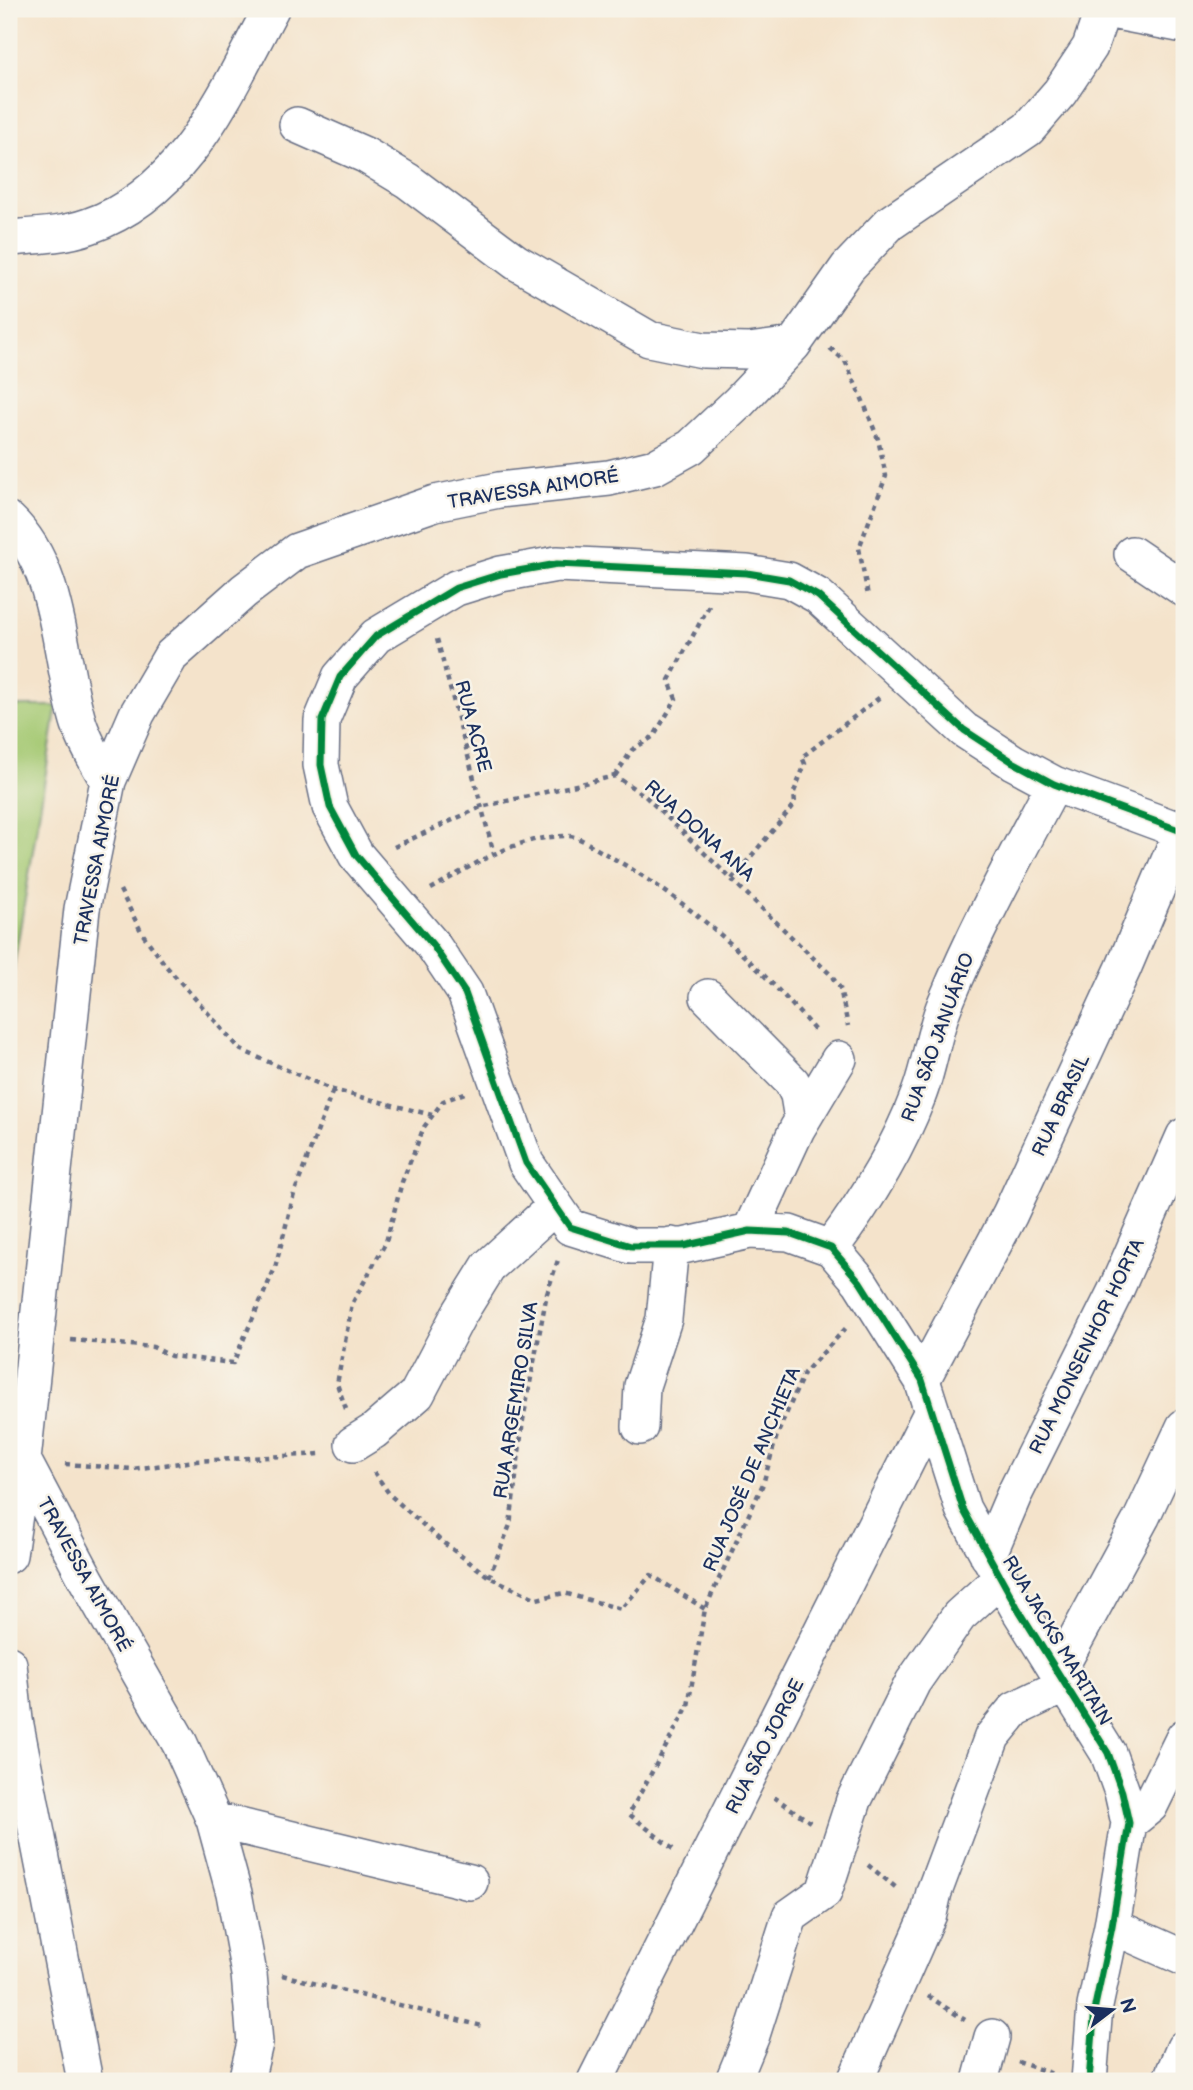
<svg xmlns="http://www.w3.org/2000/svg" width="1193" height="2090" font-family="'Balsamiq Sans',sans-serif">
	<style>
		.green { fill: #a5c973; stroke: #607c68; stroke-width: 2 }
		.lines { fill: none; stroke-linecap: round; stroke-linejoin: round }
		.minor-casing { stroke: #676e84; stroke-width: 38 }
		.path { stroke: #676e84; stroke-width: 4.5; stroke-dasharray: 5 5; stroke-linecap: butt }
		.minor { stroke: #fff; stroke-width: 35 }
		.cycleway-casing { stroke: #f7f3e8; stroke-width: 11 }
		.cycleway { stroke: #00873e; stroke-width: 7 }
		.labels { text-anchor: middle; stroke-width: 5; stroke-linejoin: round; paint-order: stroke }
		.street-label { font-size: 19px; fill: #1b2f5e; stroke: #f7f3e8 }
	</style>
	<rect width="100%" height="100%" fill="#f7f3e8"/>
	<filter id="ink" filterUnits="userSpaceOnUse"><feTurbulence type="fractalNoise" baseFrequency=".0143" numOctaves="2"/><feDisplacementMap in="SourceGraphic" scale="14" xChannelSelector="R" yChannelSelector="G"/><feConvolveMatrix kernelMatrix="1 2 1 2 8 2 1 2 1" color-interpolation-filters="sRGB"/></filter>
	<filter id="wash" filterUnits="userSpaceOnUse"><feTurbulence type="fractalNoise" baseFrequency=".00686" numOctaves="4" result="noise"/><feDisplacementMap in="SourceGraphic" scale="28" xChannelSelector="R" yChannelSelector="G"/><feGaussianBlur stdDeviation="1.57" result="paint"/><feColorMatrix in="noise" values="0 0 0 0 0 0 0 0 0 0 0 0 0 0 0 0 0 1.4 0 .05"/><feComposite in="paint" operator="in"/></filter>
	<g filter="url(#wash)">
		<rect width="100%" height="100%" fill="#f4e3cb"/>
		<!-- green -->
		<path class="green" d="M9,706H57L9,995Z"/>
	</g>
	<g filter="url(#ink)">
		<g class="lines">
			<defs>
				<path id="minor" d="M1101,9L1184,25
					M297,125L365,155L408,181L516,262L649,339L703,350L749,351L793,345
					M9,238C35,236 64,235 89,226C186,192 226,92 271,9
					M9,520C62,570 58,658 79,724C86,745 98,763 108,781
					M1132,554L1184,589
					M708,997L792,1082L798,1095L802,1119
					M750,1231L797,1129L839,1059
					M831,1248C866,1201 897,1152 918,1096C930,1066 933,1033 945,1004C976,928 1016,856 1054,784
					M922,1380L1010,1214L1123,969L1184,825
					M640,1427L642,1386L664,1319L671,1245
					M353,1444L374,1431L417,1394L458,1316L489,1266L554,1207
					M9,1555L23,1460
					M988,1556L1014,1495L1115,1292L1184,1136
					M9,1664L15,1720L85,2081
					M1059,1670L1142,1517L1184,1427
					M214,1820L470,1882
					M1129,1823L1150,1806L1184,1737
					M1112,1926L1184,1958
					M246,2081L255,2043L249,1974L234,1893L214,1820L180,1744L86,1579L23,1460L82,909L108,781L137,714L171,656L244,591L297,551L435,503L499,490L609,478L655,467L691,447L739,402L793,345L848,267L890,223L1028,129L1060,92L1090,47L1103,9
					M595,2081L932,1411
					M733,2081L752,2035L790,1916L824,1892L854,1800L913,1682L959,1616L1001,1578
					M855,2081L929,1914L934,1892L992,1737L1015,1709L1067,1684
					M980,2081L992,2037
					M1089,2081L1095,2006L1112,1926L1129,1823L1122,1792L1108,1753L1017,1607L963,1509L922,1380L860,1282L831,1248L789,1233L750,1231L683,1246H631L570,1227L526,1163L465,993L432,944L356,855L330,807L321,765L322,720L340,677L376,636L456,588L501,574L557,564L747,573L789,580L818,596L964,730L1013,762L1054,784L1184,832
					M1170,2081L1184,2048"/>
			</defs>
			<!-- minor casing -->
			<use href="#minor" class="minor-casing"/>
			<!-- path -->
			<path class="path" d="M830,348L845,361L863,401L878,439L886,476L859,548L868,596
				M437,639L494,854
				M615,776L632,750L654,736L676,699L669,680L710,604
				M394,847L481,807L615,776L644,795L830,974L840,988L848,1026
				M732,879L795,804L794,792L805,764L802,757L880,697
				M431,889C475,864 516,836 568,836C579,836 593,847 602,852C685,897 756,961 817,1033
				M120,890L142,933L166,966L241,1050L333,1090L432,1115
				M71,1340L153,1347L171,1356L233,1363L275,1268L294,1194L333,1090
				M346,1409L337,1384L352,1304L386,1242L402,1182L424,1127L443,1101L465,1093
				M65,1464L132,1469L196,1461L321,1454
				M374,1472L390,1495L440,1540L489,1577L537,1599L564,1593L621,1609L651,1575L705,1609
				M489,1577L510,1525L523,1420L547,1293L559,1257
				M774,1797L810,1822
				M673,1849L629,1814L688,1706L705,1609L763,1484L777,1435L804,1373L847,1327
				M868,1865L899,1890
				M282,1975L482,2026
				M928,1996L965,2020
				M1018,2062L1056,2075"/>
			<!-- minor -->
			<use href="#minor" class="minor"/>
			<defs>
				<path id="cycleway" d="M1089,2081L1095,2006L1112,1926L1129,1823L1122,1792L1108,1753L1017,1607L963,1509L922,1380L860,1282L831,1248L789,1233L750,1231L683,1246H631L570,1227L526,1163L465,993L432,944L356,855L330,807L321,765L322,720L340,677L376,636L456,588L501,574L557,564L747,573L789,580L818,596L964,730L1013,762L1054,784L1184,832"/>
			</defs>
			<!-- cycleway casing -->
			<use href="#cycleway" class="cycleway-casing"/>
			<!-- cycleway -->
			<use href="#cycleway" class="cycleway"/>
		</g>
	</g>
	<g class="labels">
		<!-- street labels -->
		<g class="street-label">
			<text transform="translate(533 488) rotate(-9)" y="7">TRAVESSA AIMORÉ</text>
			<text transform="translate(474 726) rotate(75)" y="7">RUA ACRE</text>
			<text transform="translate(700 830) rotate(42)" y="7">RUA DONA ANA</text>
			<text transform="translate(96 860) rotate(-79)" y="7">TRAVESSA AIMORÉ</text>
			<text transform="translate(937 1037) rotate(-70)" y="7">RUA SÃO JANUÁRIO</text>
			<text transform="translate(1060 1105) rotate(-65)" y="7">RUA BRASIL</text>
			<text transform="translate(1086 1346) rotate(-64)" y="7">RUA MONSENHOR HORTA</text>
			<text transform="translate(515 1400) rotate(-81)" y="7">RUA ARGEMIRO SILVA</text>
			<text transform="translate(751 1469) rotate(-67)" y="7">RUA JOSÉ DE ANCHIETA</text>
			<text transform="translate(85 1574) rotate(61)" y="7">TRAVESSA AIMORÉ</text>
			<text transform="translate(1058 1640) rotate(59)" y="7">RUA JACKS MARITAIN</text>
			<text transform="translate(764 1746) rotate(-63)" y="7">RUA SÃO JORGE</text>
		</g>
	</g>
	<!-- margin -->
	<rect width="1193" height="2090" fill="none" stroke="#f7f3e8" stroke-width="35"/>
	<!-- north arrow -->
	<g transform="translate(1112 2010) rotate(74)" stroke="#f7f3e8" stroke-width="5" paint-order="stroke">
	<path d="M0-5L12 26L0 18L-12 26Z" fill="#1b2f5e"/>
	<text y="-10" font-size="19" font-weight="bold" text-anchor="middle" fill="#1b2f5e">N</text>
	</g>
</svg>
